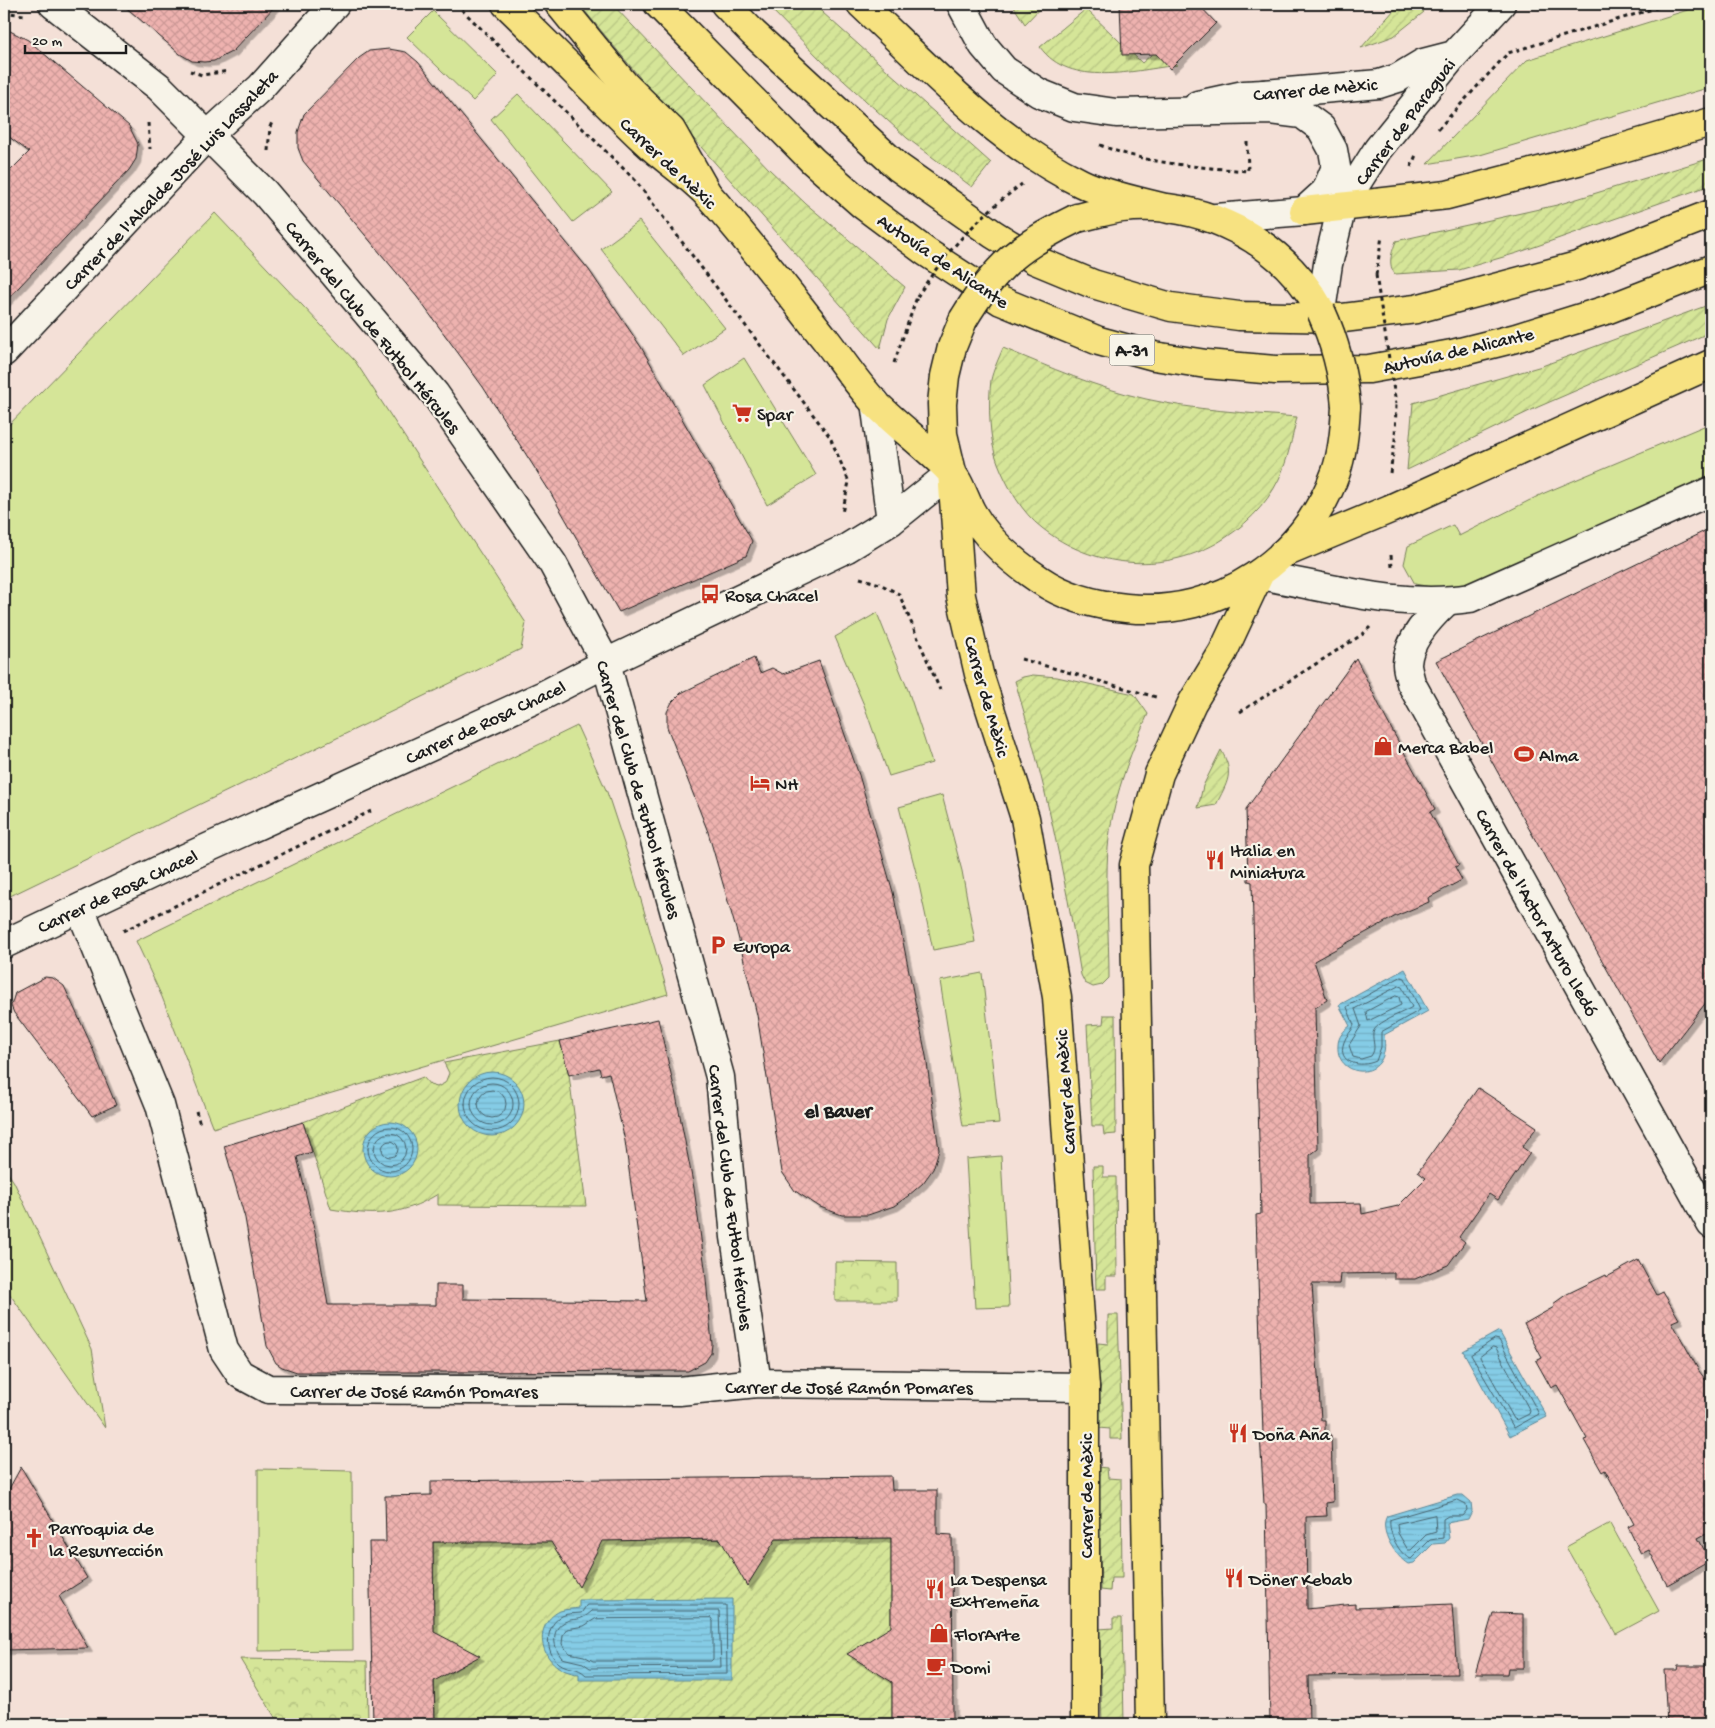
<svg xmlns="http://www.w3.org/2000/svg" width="1715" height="1728" font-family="'Gochi Hand',sans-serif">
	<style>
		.grass { fill: #d5e598; stroke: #78805a }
		.park { fill: url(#park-crowns); stroke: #78805a }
		.garden { fill: url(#garden-furrows); stroke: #78805a }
		.water { fill: url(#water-rules); stroke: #5b8695 }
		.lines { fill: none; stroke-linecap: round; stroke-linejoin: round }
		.shore { stroke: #46626d; stroke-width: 1 }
		.building { fill: url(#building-cross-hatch); stroke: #1c1c1c; filter: url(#shadow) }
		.street-casing { stroke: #1c1c1c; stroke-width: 31 }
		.secondary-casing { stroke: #1c1c1c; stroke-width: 31 }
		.primary-casing { stroke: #1c1c1c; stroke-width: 31 }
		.highway-casing { stroke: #1c1c1c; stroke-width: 31 }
		.path { stroke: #1c1c1c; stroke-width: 3; stroke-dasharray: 4 4; stroke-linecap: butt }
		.street { stroke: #f7f3e8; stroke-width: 28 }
		.secondary { stroke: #f7f3e8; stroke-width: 28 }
		.primary { stroke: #f7e281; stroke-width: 28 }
		.highway { stroke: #f7e281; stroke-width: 28 }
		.primary-bridge-casing { stroke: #1c1c1c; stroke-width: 31; stroke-linecap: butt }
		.path-bridge { stroke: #1c1c1c; stroke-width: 3; stroke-dasharray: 4 4; stroke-linecap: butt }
		.primary-bridge { stroke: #f7e281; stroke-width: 28 }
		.labels { text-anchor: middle; stroke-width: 4.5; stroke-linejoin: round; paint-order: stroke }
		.shield { fill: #f7f3e8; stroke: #5e5c59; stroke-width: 1 }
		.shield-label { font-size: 18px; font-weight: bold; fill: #1c1c1c }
		.street-label { font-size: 19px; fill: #1c1c1c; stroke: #f7f3e8 }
		.poi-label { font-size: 19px; fill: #1c1c1c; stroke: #f7f3e8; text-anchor: start }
		.neighbourhood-label { font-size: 20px; font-weight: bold; fill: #1c1c1c; stroke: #f7f3e8 }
	</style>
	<defs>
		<pattern id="park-crowns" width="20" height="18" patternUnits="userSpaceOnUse" patternTransform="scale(1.25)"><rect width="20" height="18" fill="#d5e598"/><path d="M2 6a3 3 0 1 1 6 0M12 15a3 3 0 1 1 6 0" fill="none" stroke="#b6c482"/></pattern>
		<pattern id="garden-furrows" width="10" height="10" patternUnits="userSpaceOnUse" patternTransform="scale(1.25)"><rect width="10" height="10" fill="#d5e598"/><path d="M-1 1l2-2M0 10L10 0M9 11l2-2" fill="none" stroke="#b6c482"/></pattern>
		<pattern id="water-rules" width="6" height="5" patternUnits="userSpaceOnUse" patternTransform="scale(1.25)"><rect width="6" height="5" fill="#85cce6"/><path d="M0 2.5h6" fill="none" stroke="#72afc5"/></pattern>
		<pattern id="building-cross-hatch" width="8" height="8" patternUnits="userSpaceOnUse" patternTransform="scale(1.25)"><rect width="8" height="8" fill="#eeb2af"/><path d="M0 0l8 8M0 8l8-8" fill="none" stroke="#cc9896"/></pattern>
		<filter id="shadow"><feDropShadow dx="4.5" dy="4.5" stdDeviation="0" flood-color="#0004"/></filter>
	</defs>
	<rect width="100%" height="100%" fill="#f4e0d7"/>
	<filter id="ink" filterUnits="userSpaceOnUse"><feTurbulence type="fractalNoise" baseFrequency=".02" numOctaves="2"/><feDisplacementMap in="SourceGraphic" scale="10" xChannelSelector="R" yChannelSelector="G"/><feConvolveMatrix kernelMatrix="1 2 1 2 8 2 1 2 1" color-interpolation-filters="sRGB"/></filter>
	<g filter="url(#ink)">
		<!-- grass -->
		<path class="grass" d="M1707,4H1711V87L1480,155L1427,164L1527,60Z
			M433,11L498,75L473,101L407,37Z
			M518,94L612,192L573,222L491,119Z
			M215,213L355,361L526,623L521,649L4,899V430Z
			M639,221L725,328L684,356L601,249Z
			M744,358L816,475L767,505L705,385Z
			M1711,423V482L1465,585L1441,589L1415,584L1404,564L1408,546L1453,525L1459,536L1542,494Z
			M877,613L908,690L932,763L889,776L864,705L835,637Z
			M577,726L607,792L631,865L668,994L213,1128L162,997L136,941Z
			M942,795L962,871L975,942L933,950L918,880L899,807Z
			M982,973L999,1123L963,1126L940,981Z
			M1001,1156L1009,1307L975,1308L966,1159Z
			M4,1167L14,1182L92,1349L105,1428L4,1286Z
			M258,1469L352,1471L353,1650L258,1651Z
			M1610,1523L1659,1611L1616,1634L1566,1547Z"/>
		<!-- park -->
		<path class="park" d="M835,1262L897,1263V1301H835Z
			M240,1659L367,1661L368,1724H279Z"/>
		<!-- garden -->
		<path class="garden" d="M579,4H612L770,170L805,203L905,287L888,319L880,349L646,85Z
			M766,4H813L991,163L972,187L907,138L823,62Z
			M1012,4H1044L1025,24Z
			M1406,4H1414L1424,12L1394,36L1361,48L1394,10Z
			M1086,9L1142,63L1160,47L1178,65C1135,70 1070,89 1040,47Z
			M1711,158V185L1517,253L1459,270L1395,274C1387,264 1392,252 1396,241L1557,205Z
			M1711,304V332L1538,407L1407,470L1413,403L1542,366Z
			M1003,348C1049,367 1097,388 1146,399C1195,410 1246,413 1297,417C1292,438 1288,459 1279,479C1266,506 1243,528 1217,543C1162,574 1092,568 1042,528C1022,513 1007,486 998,463C989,441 988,403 991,380C993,370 999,358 1003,348Z
			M1033,675L1057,677L1134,694L1148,714C1129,756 1112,801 1108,848C1105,891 1109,935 1109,978L1102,985L1093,987L1085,983L1081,975C1065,875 1044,778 1015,681L1023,677Z
			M1221,750C1235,774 1227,782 1216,805L1198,808L1203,786Z
			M1104,1015H1115L1116,1134L1104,1135L1103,1126H1092L1087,1025L1103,1024Z
			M560,1041L569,1075L586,1206L438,1205V1194C400,1217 373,1216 331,1209L303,1122L423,1077L430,1085L437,1087L445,1083L449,1073L444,1063Z
			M1093,1166H1103V1177H1116L1117,1276H1106V1289H1096Z
			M1108,1315H1118L1122,1439H1110V1429L1099,1428L1098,1343L1108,1344Z
			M1098,1467L1107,1468L1108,1478L1121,1479L1122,1578H1111L1110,1591L1101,1590Z
			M891,1538V1649L875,1637L848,1654L892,1657V1724H435L434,1660L450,1673L479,1656L450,1641L434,1653L433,1542Z
			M1113,1618H1122L1124,1724H1102L1099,1629L1113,1628Z"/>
		<!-- water -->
		<path class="water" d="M1405,969L1428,1011L1384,1035C1392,1084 1335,1079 1338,1045C1338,1037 1344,1030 1350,1026L1339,1005Z
			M460 1104a32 32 0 1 1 64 0a32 32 0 1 1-64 0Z
			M363 1149a27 27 0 1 1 54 0a27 27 0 1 1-54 0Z
			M1499,1331L1547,1417L1510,1436L1463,1351Z
			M1457,1495H1463L1471,1502L1472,1511L1468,1519L1447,1523L1449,1538L1445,1543L1433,1544L1414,1563L1408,1564C1396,1557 1378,1530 1387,1516Z
			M732,1599V1680H579V1674C541,1671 529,1626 560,1611C566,1609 573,1609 579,1608V1600Z"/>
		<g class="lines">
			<!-- shore -->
			<path class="shore" d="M1401,977L1405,978L1420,1010L1381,1032V1047L1376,1061C1361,1068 1336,1064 1344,1042C1346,1035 1352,1032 1354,1025L1347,1007Z
				M1399,986L1402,987L1412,1007C1402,1014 1376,1021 1373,1033C1372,1042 1377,1048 1371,1056L1361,1059L1353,1057L1349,1045L1361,1026L1355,1009Z
				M1396,996L1399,997L1401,1005L1368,1021L1366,1012Z
				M465 1104a27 27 0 1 1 54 0a27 27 0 1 1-54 0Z
				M471 1104a21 21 0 1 1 42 0a21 21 0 1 1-42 0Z
				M478 1104a14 14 0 1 1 28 0a14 14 0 1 1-28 0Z
				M368 1149a22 22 0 1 1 44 0a22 22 0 1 1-44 0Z
				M374 1149a16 16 0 1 1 32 0a16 16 0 1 1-32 0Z
				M382 1149a8 8 0 1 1 16 0a8 8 0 1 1-16 0Z
				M1495,1339L1499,1340L1539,1414L1514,1428L1471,1355Z
				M1493,1347L1496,1348L1530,1411L1529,1414L1517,1420L1514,1419L1480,1357Z
				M1458,1500L1466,1504L1467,1510L1462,1516H1448L1443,1519V1538L1430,1540L1411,1559C1399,1555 1388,1532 1390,1520Z
				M1435,1515L1436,1532L1426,1535L1411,1550H1408L1398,1533L1397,1524Z
				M587,1605H726L727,1674L586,1675C577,1666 569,1670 559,1663C544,1652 545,1625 562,1616C567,1613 574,1614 581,1613Z
				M592,1611H719L721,1667L590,1668L583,1663L562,1658C553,1648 551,1630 563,1623C574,1616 578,1624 592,1611Z
				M711,1618L713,1621V1659L711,1661H593L584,1656L569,1653L562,1644L563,1635L567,1629L584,1626L595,1619Z"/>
		</g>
		<!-- building -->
		<path class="building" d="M122,4H277L233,51L214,61L204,62L192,61L180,54Z
			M1120,4H1198L1216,23L1170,69L1156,54L1122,55Z
			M4,28L28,40L129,126L138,144L136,159L129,170L4,303V177L29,152L4,133Z
			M389,49L406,52L418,62L589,270L641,347L752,541L746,556L619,612L550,492L483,387L417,297L303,161L298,148V132L304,114L359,58L369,51Z
			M1711,528V996L1659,1063L1436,661Z
			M754,658L760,673L772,668L783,674L819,661L859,775L893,892L926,1056L939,1150L933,1169L923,1183L908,1196L894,1206L868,1215H842L820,1207L795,1191L782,1172L757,1015L738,936L708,832L667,727V712L672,702L681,693Z
			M1356,658L1386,719L1435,809L1430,812L1459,865L1455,867L1462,880L1428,898L1429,902L1396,916L1314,961L1327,1000L1315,1008L1318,1149L1310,1155V1204L1361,1203L1362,1214L1398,1206L1426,1178L1418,1172L1478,1088L1537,1127L1522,1147L1530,1153L1498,1200L1489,1194L1459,1237L1465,1242L1448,1265L1415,1279H1394V1273L1340,1274L1339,1284H1312L1321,1420H1325V1435H1331L1333,1502L1326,1503L1327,1516L1306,1517L1307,1609L1355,1604V1608L1452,1604L1457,1674L1308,1676L1309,1724H1270L1266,1504H1264L1260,1434H1263L1256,1215L1261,1214L1252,882L1248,881L1246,809Z
			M45,977L53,978L64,986L89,1040L116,1105L92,1116L14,1013L11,1006L15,993Z
			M658,1019L676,1095L694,1188L705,1268L712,1344L711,1353L705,1362L688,1371L450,1372H297L282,1367L276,1363L267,1346L245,1218L224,1146L303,1122L312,1152L297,1157L317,1241L328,1305H436V1285H463V1299L647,1301L625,1141L609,1073L601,1075L599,1068L569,1075L560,1041Z
			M1638,1260L1657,1295L1663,1292L1679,1319L1672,1322L1699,1371L1711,1387V1531L1698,1538L1710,1561L1667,1585L1649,1550L1641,1554L1628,1527L1634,1524L1605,1470L1602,1472L1584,1440L1587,1439L1557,1385L1551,1388L1536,1361L1542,1358L1524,1324L1554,1307L1553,1304L1567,1294L1606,1275L1607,1277Z
			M21,1467L87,1578L59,1596L88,1648L4,1650V1498Z
			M891,1476L892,1490H937V1534L952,1535L953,1724H892V1682L847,1654L891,1627V1538L776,1539L747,1586L720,1539L602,1541L579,1587L551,1542H433L434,1632L480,1656L434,1681L435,1724H373L369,1542H386L385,1496L431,1495V1481Z
			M1493,1613L1523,1614V1668H1508L1507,1674H1475Z
			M1678,1666H1711V1724H1667L1664,1670H1677Z"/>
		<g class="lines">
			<defs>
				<path id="street" d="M53,4L159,87L265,193L329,268L435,394L553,564L606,663L720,1077L735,1237L757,1383
					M1198,105L1244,95L1264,94
					M4,352L208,135L260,88L335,4
					M875,402L891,521
					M1446,602C1430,617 1408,640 1407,664C1407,670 1410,677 1411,683L1711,1224
					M80,908L160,1105L224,1350L240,1374L268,1389L679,1391L757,1383L1085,1387
					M4,944L168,866L544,695L606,663L847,548L891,521L952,472"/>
				<path id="secondary" d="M961,4L983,45L1004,70L1039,93L1074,107L1116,113L1270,110L1302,114L1321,128L1333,150L1336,167L1326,191L1304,211L1216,218
					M1264,94L1379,84L1398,78L1423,63L1454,55
					M1321,311L1328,264L1342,206L1378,149L1454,55L1501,4
					M1259,575C1328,587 1401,609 1470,598L1711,491"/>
				<path id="primary" d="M506,4C553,49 598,96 645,141C666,161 691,176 710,197C751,243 788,292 826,340C842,361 857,384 875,403C898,426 925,446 948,469C959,479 964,498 971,511C987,540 1013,562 1040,580C1065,597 1096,605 1126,608C1219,618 1305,559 1336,472C1343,451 1345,428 1346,406
					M861,4C929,68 996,142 1081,183C1105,195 1143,202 1169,209
					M1077,218C1092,215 1107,210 1122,208C1202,199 1282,240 1321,311
					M963,320L952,347L945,376L942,404L943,434L952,472L961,596L979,674L1025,818L1057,997L1085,1387V1724
					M1150,1724L1134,865L1159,774L1192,703L1223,652L1259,575"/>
				<path id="highway" d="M559,4L625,85L671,130L708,195
					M658,4L813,161L863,205L926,252L1001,301L1099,341L1154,356L1206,364L1275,370L1369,369L1452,354L1516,338L1606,310L1711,269
					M725,4L753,33L898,167L993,234L1035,260L1093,284L1171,307L1239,316L1343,318L1416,309L1577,266L1711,214
					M1304,211L1447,195L1578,161L1711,122
					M1282,554L1390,509L1711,364"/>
			</defs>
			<!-- street casing -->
			<use href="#street" class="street-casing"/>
			<!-- secondary casing -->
			<use href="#secondary" class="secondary-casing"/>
			<!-- primary casing -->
			<use href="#primary" class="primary-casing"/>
			<!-- highway casing -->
			<use href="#highway" class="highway-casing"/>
			<!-- path -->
			<path class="path" d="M456,4L635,180L830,437L849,482L842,513
				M4,15L10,13L24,15
				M190,71L202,75L229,71
				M148,123L150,149
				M1438,129L1508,53L1669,4
				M1100,145C1146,164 1199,167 1248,171L1247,142
				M268,151L270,127L273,120
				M1411,167L1416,155
				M1376,275L1382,236
				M894,363L917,297
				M1390,473L1395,440L1396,404
				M1391,555L1392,567
				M860,578L880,584L899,594L940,690
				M1021,659L1156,697
				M1240,712L1363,634L1370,627
				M123,931L371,811
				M196,1111L200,1124"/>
			<!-- street -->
			<use href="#street" class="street"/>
			<!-- secondary -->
			<use href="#secondary" class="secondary"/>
			<!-- primary -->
			<use href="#primary" class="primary"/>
			<!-- highway -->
			<use href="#highway" class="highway"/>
			<defs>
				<path id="primary-bridge" d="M1321,311C1335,342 1343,371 1346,406
					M963,320C996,265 1019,246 1077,218"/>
			</defs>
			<!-- primary-bridge casing -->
			<use href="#primary-bridge" class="primary-bridge-casing"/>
			<!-- path-bridge -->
			<path class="path-bridge" d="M1376,275L1396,404
				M917,297C947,250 977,218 1022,184"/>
			<!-- primary-bridge -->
			<use href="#primary-bridge" class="primary-bridge"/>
		</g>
	</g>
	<!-- icons -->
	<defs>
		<symbol id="supermarket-bare" viewBox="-9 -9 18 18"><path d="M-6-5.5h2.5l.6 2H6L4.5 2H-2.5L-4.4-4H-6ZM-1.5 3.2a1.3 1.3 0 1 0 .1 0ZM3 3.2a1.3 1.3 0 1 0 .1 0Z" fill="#c8321e" stroke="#f7f3e8" stroke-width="2.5" paint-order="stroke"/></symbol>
		<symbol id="bus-bare" viewBox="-9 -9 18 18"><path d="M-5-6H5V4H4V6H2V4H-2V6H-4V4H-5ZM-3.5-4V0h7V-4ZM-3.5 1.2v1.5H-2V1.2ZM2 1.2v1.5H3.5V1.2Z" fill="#c8321e" stroke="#f7f3e8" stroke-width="2.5" paint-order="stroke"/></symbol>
		<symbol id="shop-bare" viewBox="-9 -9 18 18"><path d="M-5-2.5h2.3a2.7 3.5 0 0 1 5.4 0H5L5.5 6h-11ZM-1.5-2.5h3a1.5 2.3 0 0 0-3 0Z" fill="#c8321e" stroke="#f7f3e8" stroke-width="2.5" paint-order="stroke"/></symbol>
		<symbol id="stadium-bare" viewBox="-9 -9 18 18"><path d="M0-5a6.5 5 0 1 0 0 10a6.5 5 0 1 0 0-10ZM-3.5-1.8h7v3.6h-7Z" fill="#c8321e" stroke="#f7f3e8" stroke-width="2.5" paint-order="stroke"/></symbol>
		<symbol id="hotel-bare" viewBox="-9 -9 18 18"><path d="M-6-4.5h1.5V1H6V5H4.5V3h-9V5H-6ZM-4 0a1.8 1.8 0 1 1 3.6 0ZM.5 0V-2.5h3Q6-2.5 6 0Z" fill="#c8321e" stroke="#f7f3e8" stroke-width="2.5" paint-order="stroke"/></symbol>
		<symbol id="restaurant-bare" viewBox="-9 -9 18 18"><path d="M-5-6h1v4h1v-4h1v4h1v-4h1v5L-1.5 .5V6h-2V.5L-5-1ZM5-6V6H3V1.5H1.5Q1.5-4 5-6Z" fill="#c8321e" stroke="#f7f3e8" stroke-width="2.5" paint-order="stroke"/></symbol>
		<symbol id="parking-bare" viewBox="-9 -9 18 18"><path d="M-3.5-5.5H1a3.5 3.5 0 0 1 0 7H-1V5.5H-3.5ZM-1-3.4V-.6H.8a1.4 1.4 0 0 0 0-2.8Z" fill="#c8321e" stroke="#f7f3e8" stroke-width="2.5" paint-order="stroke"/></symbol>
		<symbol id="church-bare" viewBox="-9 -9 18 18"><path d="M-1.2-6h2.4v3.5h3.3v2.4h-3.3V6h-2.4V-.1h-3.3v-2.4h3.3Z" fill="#c8321e" stroke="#f7f3e8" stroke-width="2.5" paint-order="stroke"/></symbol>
		<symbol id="cafe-bare" viewBox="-9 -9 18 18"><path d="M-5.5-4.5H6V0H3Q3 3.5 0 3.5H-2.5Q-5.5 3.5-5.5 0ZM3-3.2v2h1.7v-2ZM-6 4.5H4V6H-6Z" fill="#c8321e" stroke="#f7f3e8" stroke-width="2.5" paint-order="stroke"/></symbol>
	</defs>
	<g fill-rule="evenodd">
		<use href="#supermarket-bare" x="728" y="399" width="28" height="28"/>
		<use href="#bus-bare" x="696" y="580" width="28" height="28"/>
		<use href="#shop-bare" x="1369" y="732" width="28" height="28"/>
		<use href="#stadium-bare" x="1510" y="740" width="28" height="28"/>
		<use href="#hotel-bare" x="746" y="769" width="28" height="28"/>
		<use href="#restaurant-bare" x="1201" y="846" width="28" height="28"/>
		<use href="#parking-bare" x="704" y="931" width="28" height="28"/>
		<use href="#restaurant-bare" x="1224" y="1419" width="28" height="28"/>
		<use href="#church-bare" x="20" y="1524" width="28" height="28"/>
		<use href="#restaurant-bare" x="1220" y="1564" width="28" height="28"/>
		<use href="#restaurant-bare" x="921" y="1575" width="28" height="28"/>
		<use href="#shop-bare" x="925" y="1619" width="28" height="28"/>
		<use href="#cafe-bare" x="922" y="1652" width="28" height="28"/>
	</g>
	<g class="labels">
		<!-- shield labels -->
		<rect class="shield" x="1109.5" y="334.5" width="45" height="31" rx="4"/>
		<g class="shield-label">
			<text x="1132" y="356">A-31</text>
		</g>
		<!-- street labels -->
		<g class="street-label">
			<text transform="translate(1315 88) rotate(-5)" y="7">Carrer de Mèxic</text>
			<text transform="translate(1404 121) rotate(-53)" y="7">Carrer de Paraguai</text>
			<text transform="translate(669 162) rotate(43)" y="7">Carrer de Mèxic</text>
			<text transform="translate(170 179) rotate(-46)" y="7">Carrer de l'Alcalde José Luis Lassaleta</text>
			<text transform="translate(944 260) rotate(34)" y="7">Autovía de Alicante</text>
			<text transform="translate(374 326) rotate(51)" y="7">Carrer del Club de Futbol Hércules</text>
			<text transform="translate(1458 349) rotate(-13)" y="7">Autovía de Alicante</text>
			<text transform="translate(988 696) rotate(74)" y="7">Carrer de Mèxic</text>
			<text transform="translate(485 721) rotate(-25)" y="7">Carrer de Rosa Chacel</text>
			<text transform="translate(640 789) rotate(74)" y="7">Carrer del Club de Futbol Hércules</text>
			<text transform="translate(117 890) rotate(-25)" y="7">Carrer de Rosa Chacel</text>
			<text transform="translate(1538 912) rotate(61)" y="7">Carrer de l'Actor Arturo Lledó</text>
			<text transform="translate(1064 1092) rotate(-94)" y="7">Carrer de Mèxic</text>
			<text transform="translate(732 1197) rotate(83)" y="7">Carrer del Club de Futbol Hércules</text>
			<text x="849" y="1393">Carrer de José Ramón Pomares</text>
			<text x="414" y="1397">Carrer de José Ramón Pomares</text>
			<text transform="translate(1085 1496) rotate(-90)" y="7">Carrer de Mèxic</text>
		</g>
		<!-- poi labels -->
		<g class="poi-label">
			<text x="757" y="420">Spar</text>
			<text x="725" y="601">Rosa Chacel</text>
			<text x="1398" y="753">Merca Babel</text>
			<text x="1539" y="761">Alma</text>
			<text x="775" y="790">NH</text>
			<text x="1230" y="856">Italia en<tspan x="1230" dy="22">Miniatura</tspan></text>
			<text x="733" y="952">Europa</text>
			<text x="1253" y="1440">Doña Aña</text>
			<text x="49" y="1534">Parroquia de<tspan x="49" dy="22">la Resurrección</tspan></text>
			<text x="950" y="1585">La Despensa<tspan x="950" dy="22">Extremeña</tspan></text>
			<text x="1249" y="1585">Döner Kebab</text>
			<text x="954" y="1640">FlorArte</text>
			<text x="951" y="1673">Domi</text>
		</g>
		<!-- neighbourhood labels -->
		<g class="neighbourhood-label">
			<text x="838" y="1117">el Baver</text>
		</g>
	</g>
	<!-- margin -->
	<rect width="1715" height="1728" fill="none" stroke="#f7f3e8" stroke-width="20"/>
	<rect x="10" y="10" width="1695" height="1708" fill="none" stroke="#1c1c1c" stroke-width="2" filter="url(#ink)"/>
	<!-- scale -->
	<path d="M25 45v8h101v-8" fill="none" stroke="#1c1c1c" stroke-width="2.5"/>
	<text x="32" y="45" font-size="15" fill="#1c1c1c" stroke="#f7f3e8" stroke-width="4" paint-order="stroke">20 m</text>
</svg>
